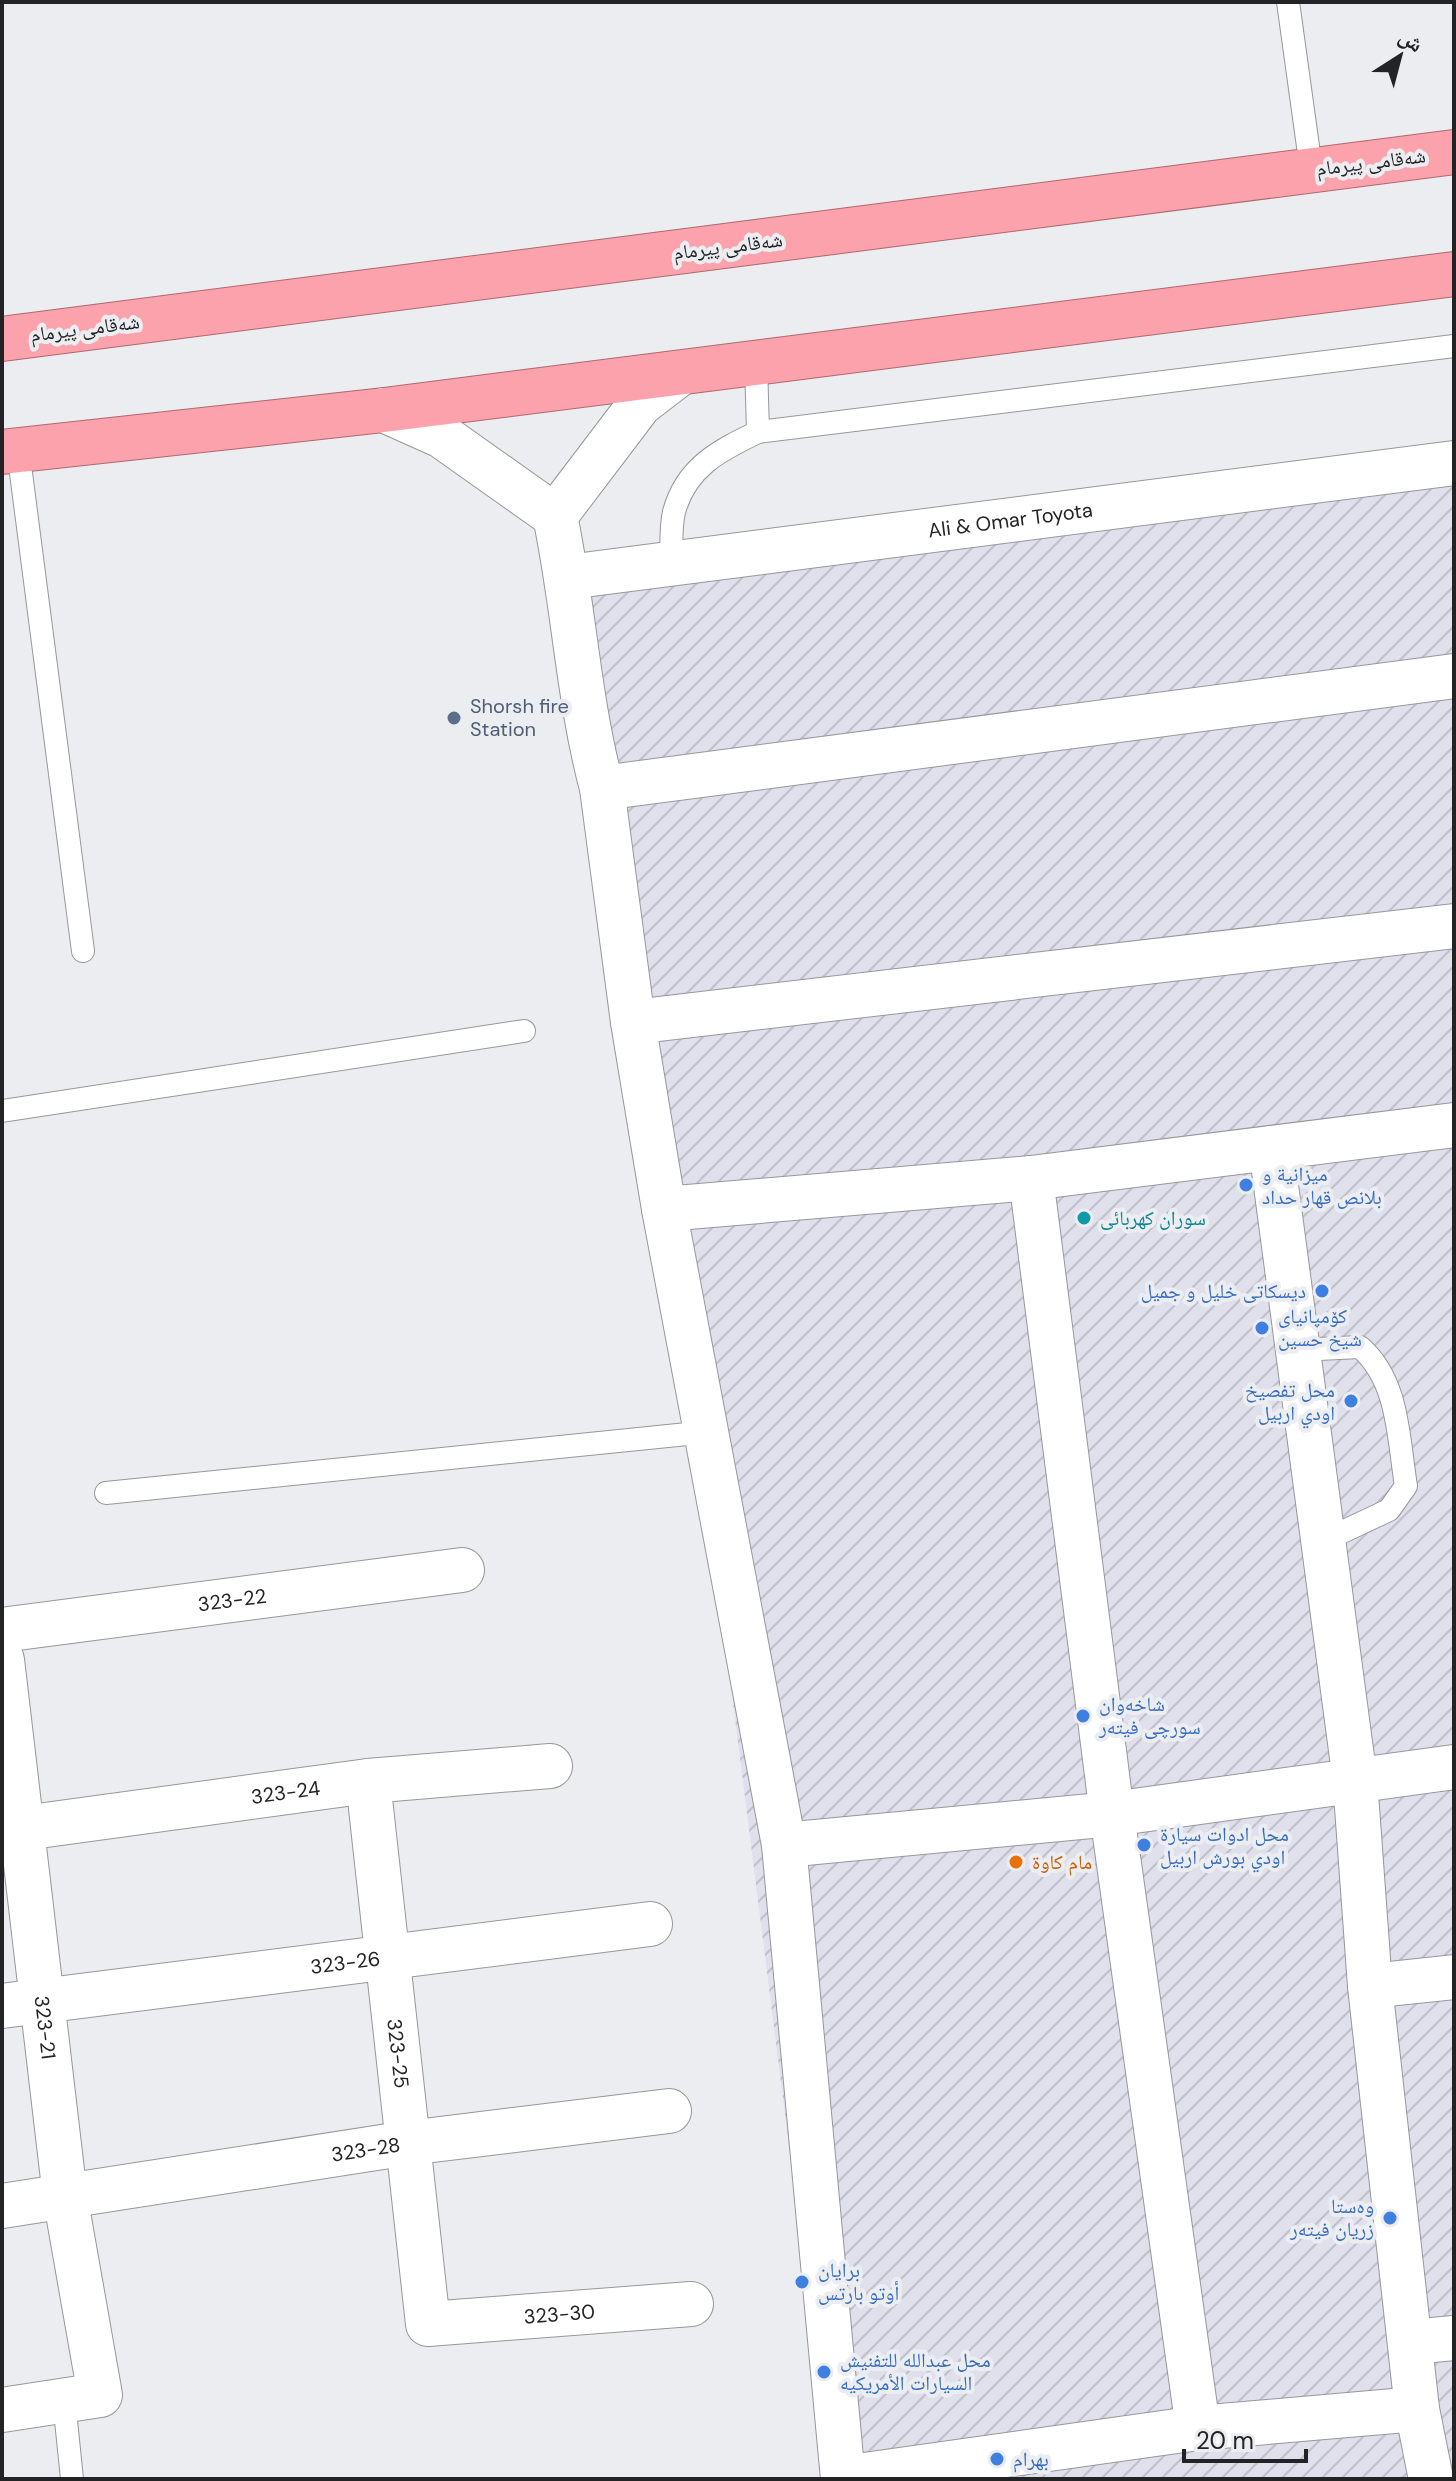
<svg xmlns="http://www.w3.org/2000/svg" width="1456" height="2481" font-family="'DM Sans','Noto Naskh Arabic',sans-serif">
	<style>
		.industrial { fill: url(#industrial-furrows) }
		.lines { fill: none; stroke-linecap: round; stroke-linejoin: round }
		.service-casing { stroke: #97979b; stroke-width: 24 }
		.minor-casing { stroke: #97979b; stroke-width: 46 }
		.trunk-casing { stroke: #af676f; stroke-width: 46 }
		.service { stroke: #fff; stroke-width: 22 }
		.minor { stroke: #fff; stroke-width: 44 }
		.trunk { stroke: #fba2ac; stroke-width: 44 }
		.service-dot { fill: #5c6f8a; stroke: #ecedf1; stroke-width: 3 }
		.shop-dot { fill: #3f7fe0; stroke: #ecedf1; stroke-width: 3 }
		.culture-dot { fill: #0f9aa8; stroke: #ecedf1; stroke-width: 3 }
		.food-dot { fill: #e8710a; stroke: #ecedf1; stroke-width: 3 }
		.labels { text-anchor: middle; stroke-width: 8; stroke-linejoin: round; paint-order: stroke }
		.street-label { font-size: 20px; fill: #232325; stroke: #ecedf1 }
		.service-label { font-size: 20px; fill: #4e5e75; stroke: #ecedf1; text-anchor: start }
		.shop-label { font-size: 20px; fill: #366cbe; stroke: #ecedf1; text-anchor: start }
		.culture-label { font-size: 20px; fill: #0d838f; stroke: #ecedf1; text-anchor: start }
		.food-label { font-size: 20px; fill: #c56008; stroke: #ecedf1; text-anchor: start }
	</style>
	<defs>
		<pattern id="industrial-furrows" width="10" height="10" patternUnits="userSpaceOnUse" patternTransform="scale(2)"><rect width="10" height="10" fill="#dfe0ec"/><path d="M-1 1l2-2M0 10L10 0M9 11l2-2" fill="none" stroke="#bfc0ca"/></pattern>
	</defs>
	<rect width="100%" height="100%" fill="#ecedf1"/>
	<!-- industrial -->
	<path class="industrial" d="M1454,469V2479H831L726,1647L575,595Z"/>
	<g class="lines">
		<defs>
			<path id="service" d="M1288,2L1311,168
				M756,363L758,432
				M18,450L83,951
				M671,564C672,548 670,528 674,512C686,467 720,450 758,432L1454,346
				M2,1111L524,1031
				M1298,1350L1360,1347C1399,1381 1398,1437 1406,1486L1389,1510L1323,1541
				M106,1493L707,1432
				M64,2401L72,2479"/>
			<g id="minor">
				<path d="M384,410L442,436L555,516C574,606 578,699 602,788L633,1022L664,1209L784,1845L843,2479"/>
				<path d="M555,516L640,404L679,374"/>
				<path id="s1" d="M568,577L1454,463"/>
				<path d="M602,788L1454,676"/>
				<path d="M633,1022L1454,926"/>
				<path d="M1271,1148L1355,1780L1370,1986L1417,2409L1431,2479"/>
				<path d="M1031,1178L1112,1814L1198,2428"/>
				<path d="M664,1209L1031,1178L1454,1125"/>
				<path id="s2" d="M2,1630L462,1570"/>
				<path id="s3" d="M2,1660L65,2196L100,2395L2,2410"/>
				<path id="s4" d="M368,1781L428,2324L691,2304"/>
				<path id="s5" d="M2,1831L368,1781L550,1766"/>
				<path d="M784,1845L1112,1814L1454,1767"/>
				<path d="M1370,1986L1454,1977"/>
				<path id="s6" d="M2,2006L650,1924"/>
				<path id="s7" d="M2,2206L408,2143L669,2111"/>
				<path d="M1410,2342L1454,2338"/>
				<path d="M843,2478L1198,2428L1417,2409"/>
			</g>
			<path id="trunk" d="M2,339L1454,152
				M2,452L384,410L1454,274"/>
		</defs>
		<!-- service casing -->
		<use href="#service" class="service-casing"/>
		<!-- minor casing -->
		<use href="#minor" class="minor-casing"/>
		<!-- trunk casing -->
		<use href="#trunk" class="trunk-casing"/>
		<!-- service -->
		<use href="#service" class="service"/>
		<!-- minor -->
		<use href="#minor" class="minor"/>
		<!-- trunk -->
		<use href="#trunk" class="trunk"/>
	</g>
	<!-- markers -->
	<circle class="service-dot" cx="454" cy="718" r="8"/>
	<g class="shop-dot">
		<circle cx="1246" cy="1185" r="8"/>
		<circle cx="1322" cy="1291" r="8"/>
		<circle cx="1262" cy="1328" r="8"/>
		<circle cx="1351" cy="1401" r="8"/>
		<circle cx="1083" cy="1716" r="8"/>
		<circle cx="1144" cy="1845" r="8"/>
		<circle cx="1390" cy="2218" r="8"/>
		<circle cx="802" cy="2282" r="8"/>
		<circle cx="824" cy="2372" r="8"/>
		<circle cx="997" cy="2459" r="8"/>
	</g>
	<circle class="culture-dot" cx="1084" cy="1218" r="8"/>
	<circle class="food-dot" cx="1016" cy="1862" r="8"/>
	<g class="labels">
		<!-- street labels -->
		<g class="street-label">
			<text transform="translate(1371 162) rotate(-7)" y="7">شەقامی پیرمام</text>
			<text transform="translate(728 246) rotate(-7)" y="7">شەقامی پیرمام</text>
			<text transform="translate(85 328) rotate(-7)" y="7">شەقامی پیرمام</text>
			<text dy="7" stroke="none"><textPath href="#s1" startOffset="446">Ali &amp; Omar Toyota</textPath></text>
			<text dy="7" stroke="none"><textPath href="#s2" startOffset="232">323-22</textPath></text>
			<text dy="7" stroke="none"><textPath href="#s5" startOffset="286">323-24</textPath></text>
			<text dy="7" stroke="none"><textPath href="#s6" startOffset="346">323-26</textPath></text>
			<text dy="7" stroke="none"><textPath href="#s3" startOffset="370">323-21</textPath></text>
			<text dy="7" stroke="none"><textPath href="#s4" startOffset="274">323-25</textPath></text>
			<text dy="7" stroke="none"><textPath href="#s7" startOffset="368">323-28</textPath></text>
			<text dy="7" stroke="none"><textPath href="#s4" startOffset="678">323-30</textPath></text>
		</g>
		<!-- service labels -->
		<g class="service-label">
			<text x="470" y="713">Shorsh fire<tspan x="470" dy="23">Station</tspan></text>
		</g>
		<!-- shop labels -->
		<g class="shop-label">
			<text x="1262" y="1181">ميزانية و<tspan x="1262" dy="23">بلانص قهار حداد</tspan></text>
			<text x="1306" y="1298" text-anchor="end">دیسکاتی خلیل و جمیل</text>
			<text x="1278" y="1323">کۆمپانیای<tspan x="1278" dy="23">شیخ حسین</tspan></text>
			<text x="1335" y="1397" text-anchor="end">محل تفصيخ<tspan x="1335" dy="23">اودي اربيل</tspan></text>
			<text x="1099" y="1711">شاخەوان<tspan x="1099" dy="23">سورچی فیتەر</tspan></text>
			<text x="1160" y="1841">محل ادوات سيارة<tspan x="1160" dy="23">اودي بورش اربيل</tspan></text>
			<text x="1374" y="2213" text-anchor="end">وەستا<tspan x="1374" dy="23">زریان فیتەر</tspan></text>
			<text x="818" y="2277">برايان<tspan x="818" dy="23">أوتو بارتس</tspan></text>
			<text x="840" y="2367">محل عبدالله للتفنيش<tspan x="840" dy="23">السيارات الأمريكيه</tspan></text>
			<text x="1013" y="2466">بهرام</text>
		</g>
		<!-- culture labels -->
		<g class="culture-label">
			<text x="1100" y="1225">سوران کهربائی</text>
		</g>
		<!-- food labels -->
		<g class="food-label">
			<text x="1032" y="1869">مام كاوة</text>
		</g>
	</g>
	<!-- border -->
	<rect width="1456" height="2481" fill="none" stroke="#232325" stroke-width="8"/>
	<!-- north arrow -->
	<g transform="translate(1400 56) rotate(36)" stroke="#ecedf1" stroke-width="6" paint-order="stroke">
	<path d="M0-6L14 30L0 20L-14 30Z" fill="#232325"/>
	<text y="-12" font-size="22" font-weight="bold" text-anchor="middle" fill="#232325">ش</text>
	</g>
	<!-- scale -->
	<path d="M1184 2449v12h122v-12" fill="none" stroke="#232325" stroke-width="4"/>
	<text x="1196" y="2449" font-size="24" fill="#232325" stroke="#ecedf1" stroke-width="6" paint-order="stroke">20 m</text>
</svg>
